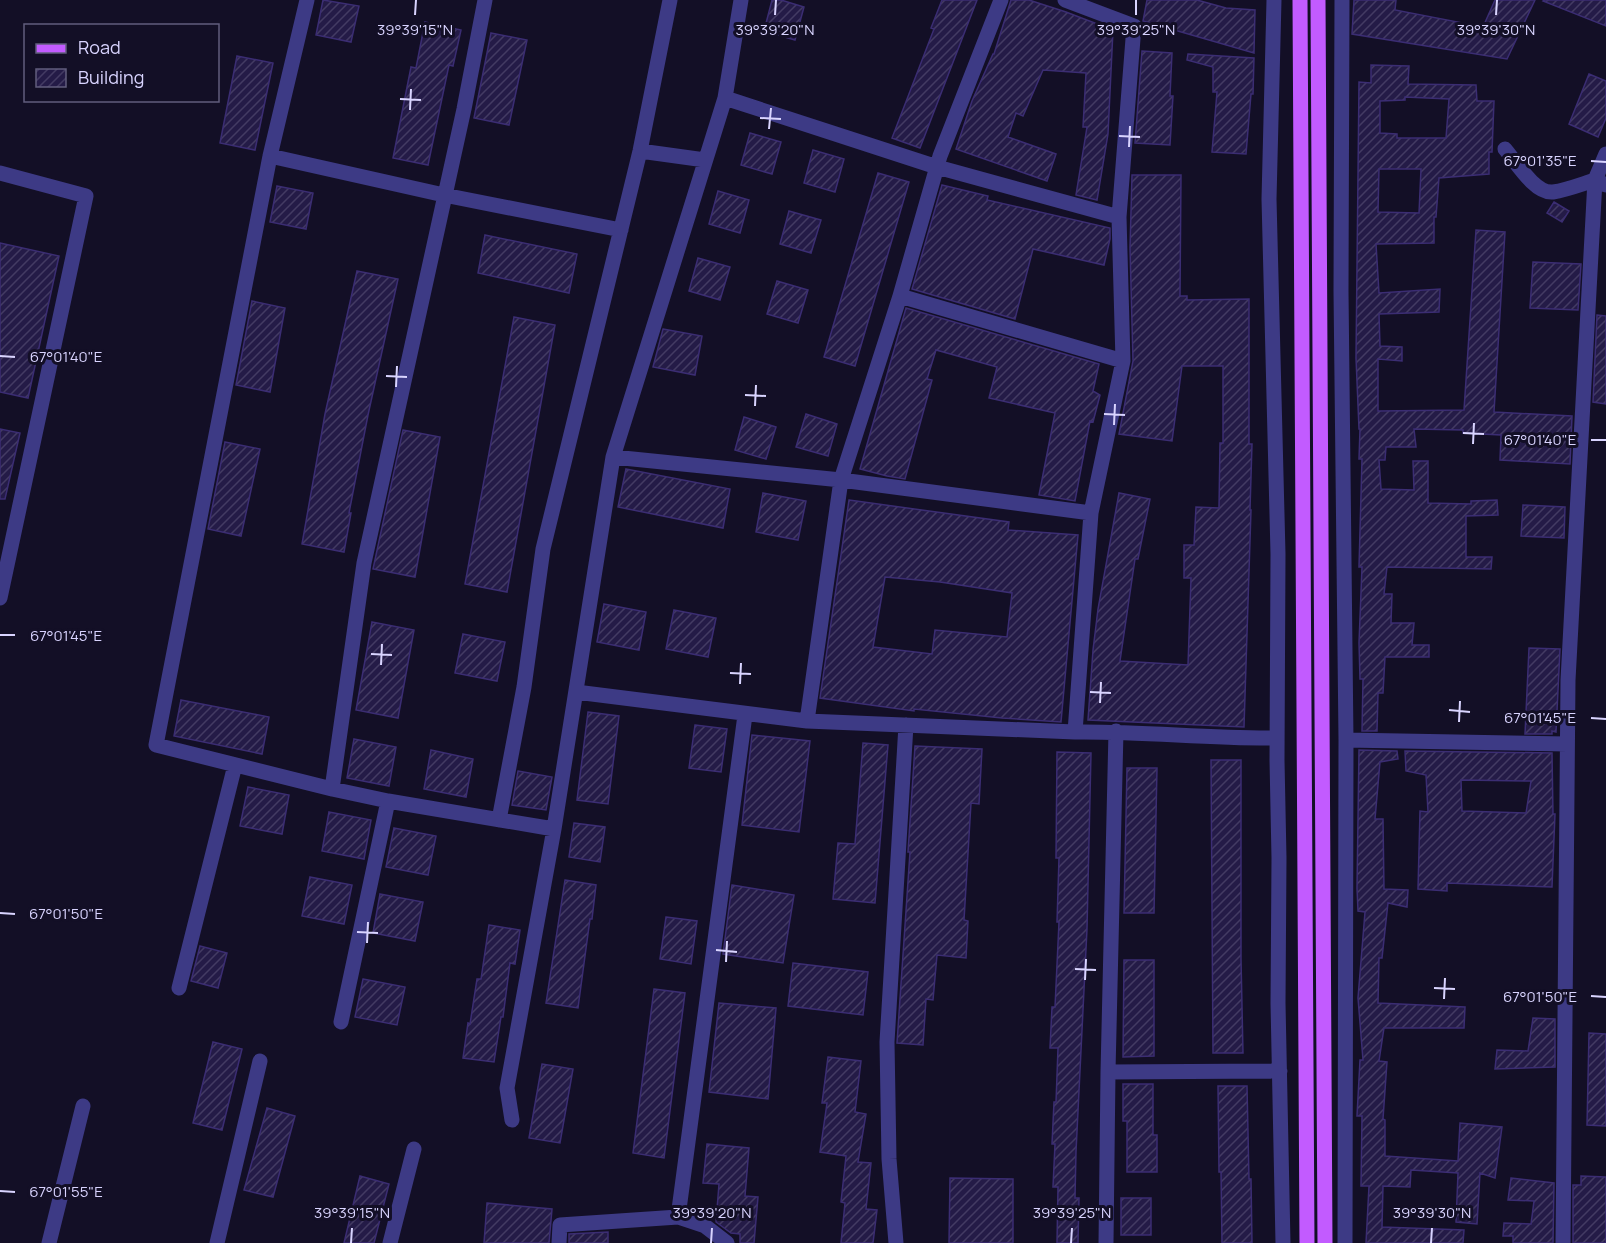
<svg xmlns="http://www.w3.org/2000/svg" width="1606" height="1243" font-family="Manrope,sans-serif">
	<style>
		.building { fill: url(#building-hatch); stroke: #3b2d73; stroke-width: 1.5; fill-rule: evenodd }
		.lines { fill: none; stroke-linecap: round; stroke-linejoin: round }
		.minor { stroke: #3d3a85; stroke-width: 15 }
		.major { stroke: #c25bff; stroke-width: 15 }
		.ticks { fill: none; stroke: #d9d4ff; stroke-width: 2 }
		.ticks-label { font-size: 15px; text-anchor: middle; fill: #d9d4ff; stroke: #130f26; stroke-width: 6; stroke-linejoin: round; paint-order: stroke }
	</style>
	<defs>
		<pattern id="building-hatch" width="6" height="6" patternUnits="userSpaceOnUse" patternTransform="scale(1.5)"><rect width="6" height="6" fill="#241b47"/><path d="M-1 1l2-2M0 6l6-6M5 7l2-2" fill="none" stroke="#433b63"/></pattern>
	</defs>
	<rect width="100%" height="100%" fill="#130f26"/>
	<!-- building -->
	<path class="building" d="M323,0L359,6L351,42L316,35Z
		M772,0H781L804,7L795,40L764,31Z
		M942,0H977L920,148L892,138L934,29L931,28Z
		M1011,0H1029L1066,12L1113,30L1108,134L1097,200L1076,195L1087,127H1083L1086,73L1043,70L1023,116L1016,113L1008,137L1056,154L1047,181L956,149L972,101L993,54H994Z
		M1147,0H1197L1226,8L1255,10L1254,53L1143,21Z
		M1354,0H1396L1395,10L1483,27L1495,0H1535L1507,59L1352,34Z
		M1544,0H1606V26L1543,1Z
		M425,22L461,30L453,66L449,65L428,165L393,158L411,67L416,68Z
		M491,33L527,40L509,125L474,118Z
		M1142,51L1172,53L1170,96H1173L1170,145L1135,143Z
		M1188,54L1254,58L1253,94H1251L1246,154L1212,152L1217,92H1213V67L1187,60Z
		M237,56L273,63L255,150L220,143Z
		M1371,65L1409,66L1408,84L1476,85L1477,101H1494L1492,152H1489V174L1439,178L1436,217H1434V243L1376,244L1379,293L1440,289L1439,312L1379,314L1380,346L1402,347V361L1378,359V411L1464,410L1476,230L1505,232L1494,412L1572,416L1570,464L1500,460L1501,435L1463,433V430L1414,429L1416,447H1386L1385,460H1379L1381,489L1414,490L1413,461H1428V503L1471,504V501L1497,500L1498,515L1466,516V557H1492L1491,569L1387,567L1384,594H1392L1391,623H1414L1412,645H1429V657H1385L1383,693H1378L1377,731H1362L1363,679H1360L1359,643L1362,567H1359L1362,459H1359L1360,429H1359L1356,358L1359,82L1371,83ZM1405,97L1449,99L1446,138H1397V134L1380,133V101L1405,100ZM1379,169H1421L1419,213L1378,212Z
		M1589,74L1606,81V118L1598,137L1569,124Z
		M750,133L781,142L772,174L741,165Z
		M813,150L844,159L835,192L804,183Z
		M878,173L909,182L855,366L824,357Z
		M1132,175H1181L1180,296H1187V300L1249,299V444H1252L1250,510H1251L1244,727L1088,720L1093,650L1098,609L1119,493L1150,499L1138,559H1135L1120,661L1188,665L1191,578H1184V545H1194L1196,507L1219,508L1220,443H1223V366H1182L1172,441L1119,434L1133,361L1130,248Z
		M942,185L988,196L987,200L1110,228V239L1104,265L1033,249L1015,319L912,289Z
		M277,186L313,193L306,229L270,222Z
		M718,191L749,200L740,233L709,224Z
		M1554,202L1569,211L1562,222L1547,213Z
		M789,211L821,220L811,253L780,244Z
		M485,235L577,254L569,293L478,273Z
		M0,243L59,256L28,398L0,392Z
		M698,258L730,267L720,300L689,291Z
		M1533,262L1581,264L1578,310L1530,308Z
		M357,271L398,279L368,415L349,513H351L344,552L302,544L325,414Z
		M777,281L808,290L798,323L767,314Z
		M252,301L285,308L270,392L236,385Z
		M906,308L1099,364L1093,391L1100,395L1093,422L1090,421L1075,501L1039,495L1055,413L989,398L997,367L936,350L927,379L932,380L905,479L887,476L860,469Z
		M1597,315L1606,316V404L1593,402Z
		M514,317L555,325L507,592L465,584Z
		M663,329L702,336L695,375L653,367Z
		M806,414L837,424L828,456L796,447Z
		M744,417L776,427L766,459L735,450Z
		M0,429L20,433L5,499H0Z
		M403,430L440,437L415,577L373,569Z
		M225,442L260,449L241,536L208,529Z
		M626,469L730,489L723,528L618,507Z
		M763,493L806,501L798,540L756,532Z
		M849,500L1009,522L1008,530L1078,535L1061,722L1002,718L914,709V711L820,698ZM885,577L940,582L1012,593L1007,637L935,630L932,654L873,647Z
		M1523,505L1565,507L1564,538L1521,536Z
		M604,604L646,612L639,650L597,642Z
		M674,610L716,618L708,657L666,649Z
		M372,622L414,630L398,718L356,710Z
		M463,634L505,642L497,681L455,673Z
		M1529,648L1560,649L1556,732L1552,731V734H1525Z
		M181,700L269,717L262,754L174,736Z
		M588,712L619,716L608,804L577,800Z
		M695,725L727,729L721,772L689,768Z
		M752,735L810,741L799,832L742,825Z
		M354,739L396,747L389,786L347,778Z
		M863,743L888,745L875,903L833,899L838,843L855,844Z
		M915,746L982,749L979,804L971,803L964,920L968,921L966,958L937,955L933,1000L926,999L923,1045L897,1043L910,852H908Z
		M431,750L473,759L466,797L424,789Z
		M1359,750L1397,751L1398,759L1380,762L1375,819H1383L1384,889L1408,890L1407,907L1388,903L1382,958H1379L1378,1003L1465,1007L1464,1028H1384L1379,1061L1387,1062L1383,1119L1385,1120V1156L1458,1161L1460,1123L1502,1127L1495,1178L1480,1173L1477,1224L1456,1222L1458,1173L1411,1170L1410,1187L1383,1186L1382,1227L1464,1230L1463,1243H1366L1369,1186H1361L1362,1116H1357L1360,1060H1363L1358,998L1365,912L1358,911L1357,888Z
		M1405,751L1552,753L1553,814H1555L1552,887L1447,883V891L1418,889L1420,811L1428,812L1426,775L1406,771ZM1461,780L1531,781L1526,813L1462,811Z
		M1057,752L1091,753L1087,929L1076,1152L1075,1198H1079L1078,1243H1057L1058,1187H1053L1055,1144H1052L1054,1102H1056L1058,1048H1050L1052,1007H1055L1059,922H1057L1059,858H1056Z
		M1211,760H1241V959L1243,1053H1213Z
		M1127,768H1157L1154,913H1124Z
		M518,771L552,777L546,810L512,805Z
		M248,787L289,795L282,834L240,826Z
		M329,812L371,820L364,859L322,851Z
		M574,823L605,827L600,862L569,857Z
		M394,828L436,836L428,875L386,867Z
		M310,877L352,885L344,924L302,916Z
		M565,880L596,885L592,919H590L578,1008L546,1003Z
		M732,885L794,895L783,963L723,954Z
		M380,894L423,902L415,941L373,933Z
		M666,917L697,921L691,964L660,959Z
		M489,925L520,930L515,964L510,963L503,1017H501L494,1062L463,1058L468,1023L470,1024L477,979H481Z
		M200,946L227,953L218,988L191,981Z
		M1124,960H1154V1056L1123,1057Z
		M793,963L868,972L863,1015L788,1006Z
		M363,979L405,987L397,1025L355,1017Z
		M654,989L685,993L664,1158L633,1153Z
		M719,1003L776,1008L768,1099L709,1092Z
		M1533,1018L1555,1019V1067L1495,1069L1497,1050L1528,1051Z
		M1589,1033L1606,1034V1126L1587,1125Z
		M213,1042L242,1049L222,1130L193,1123Z
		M828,1057L861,1061L855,1112L866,1114L858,1162L871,1163L866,1209L877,1210L873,1243H841L845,1203L841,1202L846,1156L820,1152L827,1103H822Z
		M542,1064L573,1069L560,1143L529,1138Z
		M1123,1084H1153V1135H1157V1172H1127V1121H1123Z
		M1218,1086H1247L1249,1179H1251L1252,1243H1222L1221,1172H1219Z
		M267,1108L295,1116L273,1197L244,1190Z
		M707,1144L749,1148L745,1196L758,1197L754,1243H740V1234L731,1233L716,1222L719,1184L703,1183Z
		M360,1176L389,1184L374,1243H344Z
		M1581,1176L1606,1177V1243H1573V1185H1581Z
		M950,1178L1013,1179V1243H949Z
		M1511,1178L1554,1183L1553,1243H1513V1236H1503L1504,1223L1531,1224L1534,1201L1508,1200Z
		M1121,1198H1151V1235H1121Z
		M487,1203L552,1209L549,1243H484Z
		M608,1232V1243H569V1234Z"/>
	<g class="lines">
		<!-- minor -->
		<path class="minor" d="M307,0L270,156L156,745L332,789L388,801L554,829L613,457L725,98L741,0
			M1065,0L1134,26L1119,217L1123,361L1091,513L1075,732
			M1274,0L1269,199L1278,554L1277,760L1279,858L1278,1003L1283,1243
			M1342,0L1341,291L1346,740L1345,1243
			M725,98L937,167L1119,217
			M1505,149C1516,162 1535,194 1553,192C1567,190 1582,184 1595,180L1568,680L1563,1243
			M640,151L705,160
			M1606,154L1595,180L1606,185
			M270,156L444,195L621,230
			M0,173L86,196L0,598
			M900,296L1123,361
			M613,457L841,480L1091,513
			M576,692L807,721L1075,732C1143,731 1210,739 1277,738
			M807,721L841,480L900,296L940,156L1001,0
			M1346,740L1567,744
			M332,789L364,563L464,109L485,0
			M499,820L524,687L543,549L640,151L670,0
			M179,988L235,765
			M341,1022L388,801
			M1108,1072L1280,1071
			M512,1120L507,1088L554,829
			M678,1217L745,715
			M49,1243L83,1106
			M217,1243L260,1061
			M390,1243L414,1149
			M559,1243L560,1225L678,1217L705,1226L727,1243
			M896,1243L889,1159L887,1042L906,725
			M1106,1243L1108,1072L1116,731"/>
		<!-- major -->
		<path class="major" d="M1300,0L1307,1243
			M1318,0L1325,1243"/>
	</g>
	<!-- ticks -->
	<path class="ticks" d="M415,15L416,0M775,15L776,0M1136,15V0M1496,15L1497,0M400,99L421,100M410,110L411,89M760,118L781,119M769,129L771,108M1119,136L1140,137M1129,147L1130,126M1591,161L1606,162M0,356L15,357M386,376L407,377M396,387L397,366M745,395L766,396M755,406L756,385M1104,414L1125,415M1114,425L1115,404M1463,433L1484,434M1591,440H1606M1473,444L1474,423M0,635H15M371,654L392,655M381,665L382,644M730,673L751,674M740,684L741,663M1090,692L1111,693M1100,703L1101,682M1449,710L1470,712M1591,718L1606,719M1459,722L1460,701M0,913L15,914M357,932L378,933M367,943L368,922M716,950L737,952M726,962L727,941M1075,969L1096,970M1085,980L1086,959M1434,988L1455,989M1591,996L1606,997M1444,999L1445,978M0,1191L15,1192M351,1243L352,1228M711,1243L712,1228M1071,1243L1072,1228M1431,1243L1432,1228"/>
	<g class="ticks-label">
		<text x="415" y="35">39°39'15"N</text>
		<text x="775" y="35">39°39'20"N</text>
		<text x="1136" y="35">39°39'25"N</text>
		<text x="1496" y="35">39°39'30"N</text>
		<text x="1540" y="166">67°01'35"E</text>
		<text x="66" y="362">67°01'40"E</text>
		<text x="1540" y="445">67°01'40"E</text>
		<text x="66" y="641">67°01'45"E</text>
		<text x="1540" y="723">67°01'45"E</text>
		<text x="66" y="919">67°01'50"E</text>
		<text x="1540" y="1002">67°01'50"E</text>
		<text x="66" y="1197">67°01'55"E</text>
		<text x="352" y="1218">39°39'15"N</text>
		<text x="712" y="1218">39°39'20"N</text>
		<text x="1072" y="1218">39°39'25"N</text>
		<text x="1432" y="1218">39°39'30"N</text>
	</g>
	<!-- legend -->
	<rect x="24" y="24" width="195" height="78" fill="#130f26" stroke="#625e7d" stroke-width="1.5"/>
	<rect x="36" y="44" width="30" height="9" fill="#c25bff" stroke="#625e7d" stroke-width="1.5"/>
	<text x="78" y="54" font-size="18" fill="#d9d4ff">Road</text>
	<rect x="36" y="69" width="30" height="18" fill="url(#building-hatch)" stroke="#625e7d" stroke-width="1.5"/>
	<text x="78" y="84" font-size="18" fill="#d9d4ff">Building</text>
</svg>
